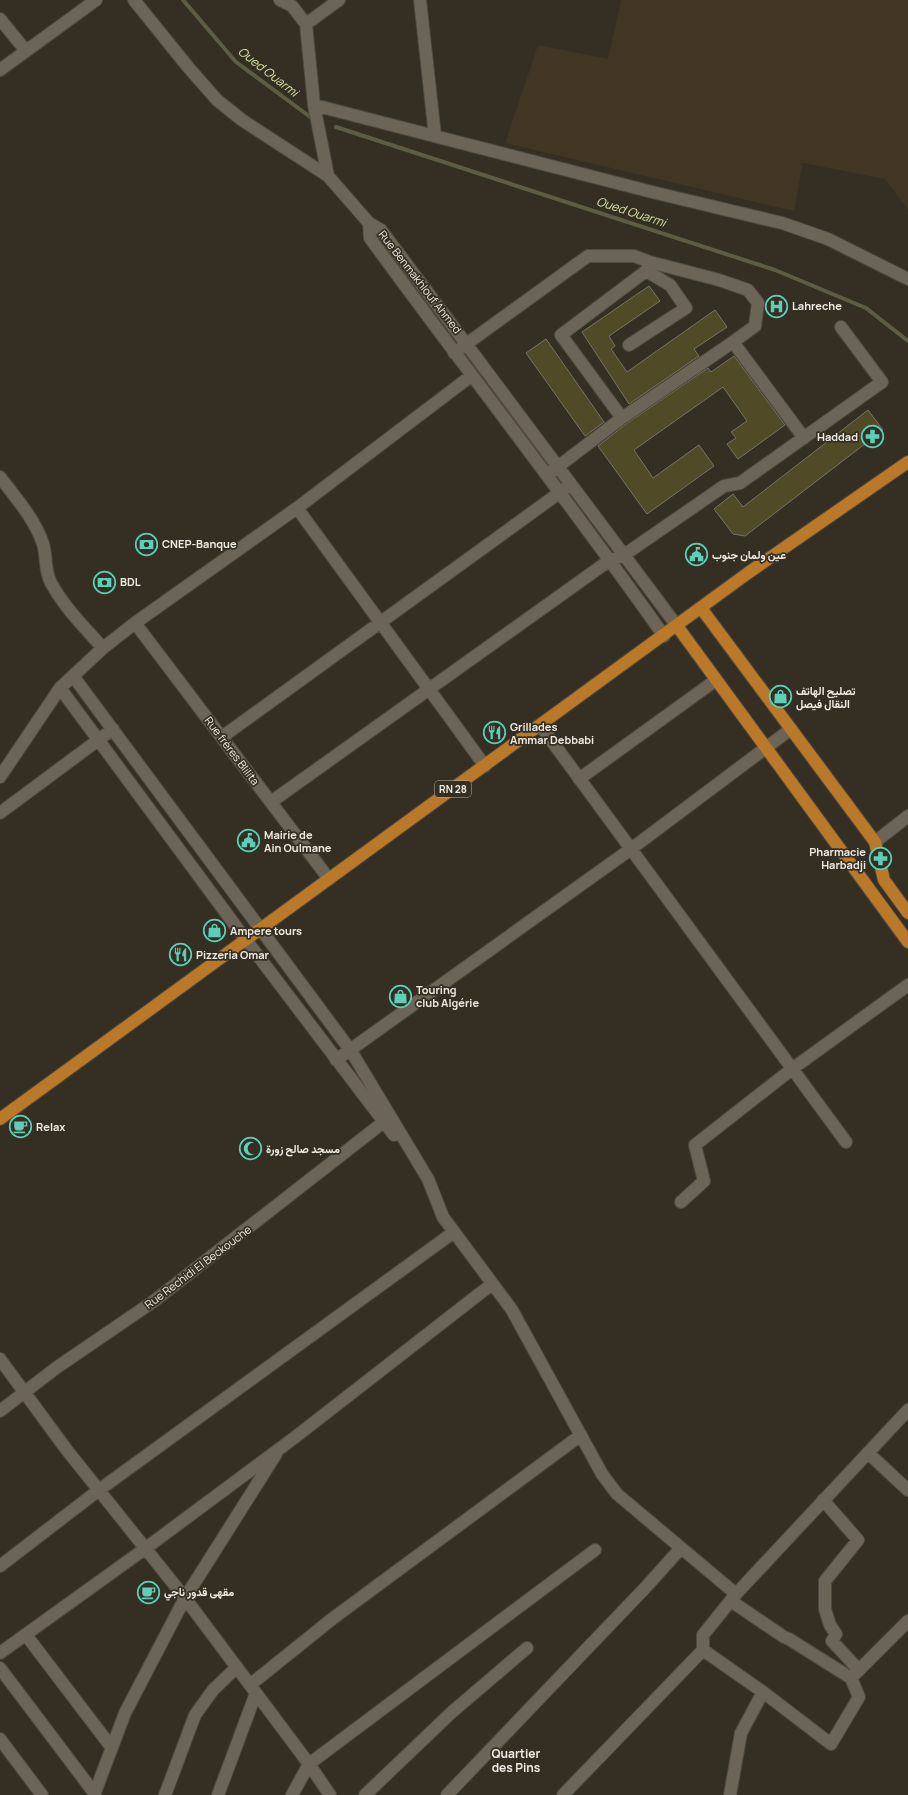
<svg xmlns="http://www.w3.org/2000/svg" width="908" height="1795" font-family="Manrope,Vazirmatn,sans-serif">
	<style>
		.built { fill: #413624 }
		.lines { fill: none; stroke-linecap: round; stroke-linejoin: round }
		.stream { stroke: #5b5e45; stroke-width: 4 }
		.building { fill: #504a27; stroke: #777466 }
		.minor-casing { stroke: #4f493f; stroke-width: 14 }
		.major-casing { stroke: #4f493f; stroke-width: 14 }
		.minor { stroke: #6c6457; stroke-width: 12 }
		.major { stroke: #b97929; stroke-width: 12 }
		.labels { text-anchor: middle; stroke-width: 3.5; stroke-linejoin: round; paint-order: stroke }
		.shield { fill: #352e22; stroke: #b8b2aa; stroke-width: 1 }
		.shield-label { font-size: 10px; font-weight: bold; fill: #f0ebe4 }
		.street-label { font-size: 11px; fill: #f0ebe4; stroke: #352e22 }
		.poi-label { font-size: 11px; font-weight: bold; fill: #f0ebe4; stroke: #352e22; text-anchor: start }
		.water-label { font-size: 12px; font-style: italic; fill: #d3e3a4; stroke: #352e22 }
		.neighbourhood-label { font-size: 12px; font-weight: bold; fill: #f0ebe4; stroke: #352e22 }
	</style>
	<rect width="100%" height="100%" fill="#352e22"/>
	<!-- built -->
	<path class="built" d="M621,0H908V210L885,179L803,163L794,211L505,143L538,45L608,59Z"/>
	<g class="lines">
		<!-- stream -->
		<path class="stream" d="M183,0L236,62L313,119
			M336,127L775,270L866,308L908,341"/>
	</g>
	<!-- building -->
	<path class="building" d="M649,286L660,301L609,336L615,346L611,349L627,372L715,310L727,327L694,349L699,356L629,404L582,332Z
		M546,339L604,422L585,436L526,353Z
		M734,356L785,425L738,459L727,444L736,438L731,432L747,421L723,387L634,450L653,478L699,445L714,466L647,514L598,446L626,424L708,368L711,372Z
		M868,410L883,430L745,536L733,534L714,509L733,494L743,507Z"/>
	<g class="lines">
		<defs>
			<path id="minor" d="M134,0L188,67L217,100L242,120L328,176
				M280,0L292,6L306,24L314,105L328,176L369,223L370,238C467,371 569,501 664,636
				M420,0L435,136
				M0,19L26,51
				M306,24L339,0
				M0,70L96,0
				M314,105L652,192L782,223L828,239L908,279
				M369,223L381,230L677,626
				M650,262L719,280L748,290L758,303L755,326L733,342
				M629,345L686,308L670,285L646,271
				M454,353L588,256H634L650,262L646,271L561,335L622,418L547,475
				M622,418L733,342L804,438
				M0,477C15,497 35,519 43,544C47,556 44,570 51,583C64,607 85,628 103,648
				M297,508L485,766
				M135,623L329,879
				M73,676L351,1051L428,1179L443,1217L512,1310L602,1474L617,1494L736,1594L908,1410
				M60,688L246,940L394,1135
				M540,725L846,1142
				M222,737L566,488
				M0,777L60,688L103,648L135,623L297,508L471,376
				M579,779L716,680
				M271,802L610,560L624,555L724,486L740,483L882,382L841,327
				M0,813L113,729
				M875,842L908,816
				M336,1060L631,849L791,729
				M681,1202L704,1181L695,1145L792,1069L908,985
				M0,1359L66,1449L185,1598L309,1764L330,1795
				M0,1411L56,1368L154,1301L390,1117
				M868,1453L908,1490
				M823,1500L858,1540L825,1581V1609L830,1625L836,1634L832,1641L859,1670
				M0,1566L99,1490L454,1232
				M731,1601L784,1637L789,1639L851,1678
				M26,1635L112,1748
				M703,1650L763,1692L831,1744L859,1697L851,1678L908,1621
				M0,1653L146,1548L294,1438L492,1284
				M0,1668L95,1794
				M250,1685L332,1619L581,1435
				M0,1739L42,1795
				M94,1795L125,1713L185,1598L276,1454
				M165,1795L195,1715L213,1690L237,1667
				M218,1795L256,1693
				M292,1795L309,1764L595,1550
				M365,1795L452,1712L527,1648
				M447,1795L645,1588L681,1548
				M563,1795L703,1650V1635L736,1594
				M730,1795L741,1733L763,1692"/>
			<path id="major" d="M701,608L875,842L884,880L908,913
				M677,626L908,942
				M0,1119L748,573L908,462"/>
		</defs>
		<!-- minor casing -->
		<use href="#minor" class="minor-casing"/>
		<!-- major casing -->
		<use href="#major" class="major-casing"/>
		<!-- minor -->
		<use href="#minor" class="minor"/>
		<!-- major -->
		<use href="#major" class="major"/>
	</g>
	<!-- icons -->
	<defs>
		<symbol id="hospital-ring" viewBox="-11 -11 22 22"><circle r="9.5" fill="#352e22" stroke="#5eceb7" stroke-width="1.5"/><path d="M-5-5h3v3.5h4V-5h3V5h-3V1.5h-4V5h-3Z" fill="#5eceb7"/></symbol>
		<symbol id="pharmacy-ring" viewBox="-11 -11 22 22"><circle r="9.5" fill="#352e22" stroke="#5eceb7" stroke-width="1.5"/><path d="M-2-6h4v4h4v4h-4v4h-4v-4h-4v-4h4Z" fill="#5eceb7"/></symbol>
		<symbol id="bank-ring" viewBox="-11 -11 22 22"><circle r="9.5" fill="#352e22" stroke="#5eceb7" stroke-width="1.5"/><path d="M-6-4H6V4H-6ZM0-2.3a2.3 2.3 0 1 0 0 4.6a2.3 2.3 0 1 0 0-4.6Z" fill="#5eceb7"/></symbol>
		<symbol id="civic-ring" viewBox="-11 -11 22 22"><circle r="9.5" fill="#352e22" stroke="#5eceb7" stroke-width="1.5"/><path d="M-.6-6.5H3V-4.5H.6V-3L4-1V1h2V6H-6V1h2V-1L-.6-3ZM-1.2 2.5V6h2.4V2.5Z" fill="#5eceb7"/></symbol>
		<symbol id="shop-ring" viewBox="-11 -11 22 22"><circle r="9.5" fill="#352e22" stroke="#5eceb7" stroke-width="1.5"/><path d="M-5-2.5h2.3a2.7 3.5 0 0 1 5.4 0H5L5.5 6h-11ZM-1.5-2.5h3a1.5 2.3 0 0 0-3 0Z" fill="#5eceb7"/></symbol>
		<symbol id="restaurant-ring" viewBox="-11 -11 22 22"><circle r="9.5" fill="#352e22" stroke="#5eceb7" stroke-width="1.5"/><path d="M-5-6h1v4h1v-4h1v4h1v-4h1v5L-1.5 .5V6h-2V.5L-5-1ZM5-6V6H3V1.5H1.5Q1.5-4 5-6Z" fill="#5eceb7"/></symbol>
		<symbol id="cafe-ring" viewBox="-11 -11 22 22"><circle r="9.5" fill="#352e22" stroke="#5eceb7" stroke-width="1.5"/><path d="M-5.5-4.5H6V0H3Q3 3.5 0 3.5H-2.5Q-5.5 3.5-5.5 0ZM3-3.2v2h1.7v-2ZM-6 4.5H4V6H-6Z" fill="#5eceb7"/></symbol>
		<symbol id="mosque-ring" viewBox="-11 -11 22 22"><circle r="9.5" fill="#352e22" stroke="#5eceb7" stroke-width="1.5"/><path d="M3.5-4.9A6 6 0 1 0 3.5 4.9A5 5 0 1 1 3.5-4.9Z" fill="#5eceb7"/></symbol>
	</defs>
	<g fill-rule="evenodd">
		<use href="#hospital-ring" x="764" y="294" width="25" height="25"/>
		<use href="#pharmacy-ring" x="860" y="424" width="25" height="25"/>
		<use href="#bank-ring" x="134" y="532" width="25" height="25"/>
		<use href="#civic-ring" x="684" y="542" width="25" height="25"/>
		<use href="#bank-ring" x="92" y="570" width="25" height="25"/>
		<use href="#shop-ring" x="768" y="684" width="25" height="25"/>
		<use href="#restaurant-ring" x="482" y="720" width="25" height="25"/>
		<use href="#civic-ring" x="236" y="828" width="25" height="25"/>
		<use href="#pharmacy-ring" x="868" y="846" width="25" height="25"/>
		<use href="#shop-ring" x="202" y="918" width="25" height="25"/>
		<use href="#restaurant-ring" x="168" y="942" width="25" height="25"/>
		<use href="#shop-ring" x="388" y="984" width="25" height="25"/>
		<use href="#cafe-ring" x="8" y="1114" width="25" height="25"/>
		<use href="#mosque-ring" x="238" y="1136" width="25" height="25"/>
		<use href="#cafe-ring" x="136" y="1580" width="25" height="25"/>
	</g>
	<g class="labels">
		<!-- shield labels -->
		<rect class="shield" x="435" y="781" width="36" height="16" rx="3"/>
		<g class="shield-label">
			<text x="453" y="793">RN 28</text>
		</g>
		<!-- street labels -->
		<g class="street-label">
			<text transform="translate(420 282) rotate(52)" y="4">Rue Benmakhlouf Ahmed</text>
			<text transform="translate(232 751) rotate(53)" y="4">Rue frères Blilita</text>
			<text transform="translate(198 1267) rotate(-37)" y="4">Rue Rechidi El Beckouche</text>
		</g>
		<!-- poi labels -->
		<g class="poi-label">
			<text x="792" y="310">Lahreche</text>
			<text x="858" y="441" text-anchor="end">Haddad</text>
			<text x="162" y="548">CNEP-Banque</text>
			<text x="712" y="559">عين ولمان جنوب</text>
			<text x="120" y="586">BDL</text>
			<text x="796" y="695">تصليح الهاتف<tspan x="796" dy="13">النقال فيصل</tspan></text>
			<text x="510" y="731">Grillades<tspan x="510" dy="13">Ammar Debbabi</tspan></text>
			<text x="264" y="839">Mairie de<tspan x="264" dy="13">Ain Oulmane</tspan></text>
			<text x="866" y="856" text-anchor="end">Pharmacie<tspan x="866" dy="13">Harbadji</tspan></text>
			<text x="230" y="935">Ampere tours</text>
			<text x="196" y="959">Pizzeria Omar</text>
			<text x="416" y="994">Touring<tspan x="416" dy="13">club Algérie</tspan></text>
			<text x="36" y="1131">Relax</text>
			<text x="266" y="1153">مسجد صالح زورة</text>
			<text x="164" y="1596">مقهى قدور ناجي</text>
		</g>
		<!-- water labels -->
		<g class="water-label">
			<text transform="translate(268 72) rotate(38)" y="4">Oued Ouarmi</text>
			<text transform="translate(631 212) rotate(18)" y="4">Oued Ouarmi</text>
		</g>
		<!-- neighbourhood labels -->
		<g class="neighbourhood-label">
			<text x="516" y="1758">Quartier<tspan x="516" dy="14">des Pins</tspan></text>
		</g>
	</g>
</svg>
